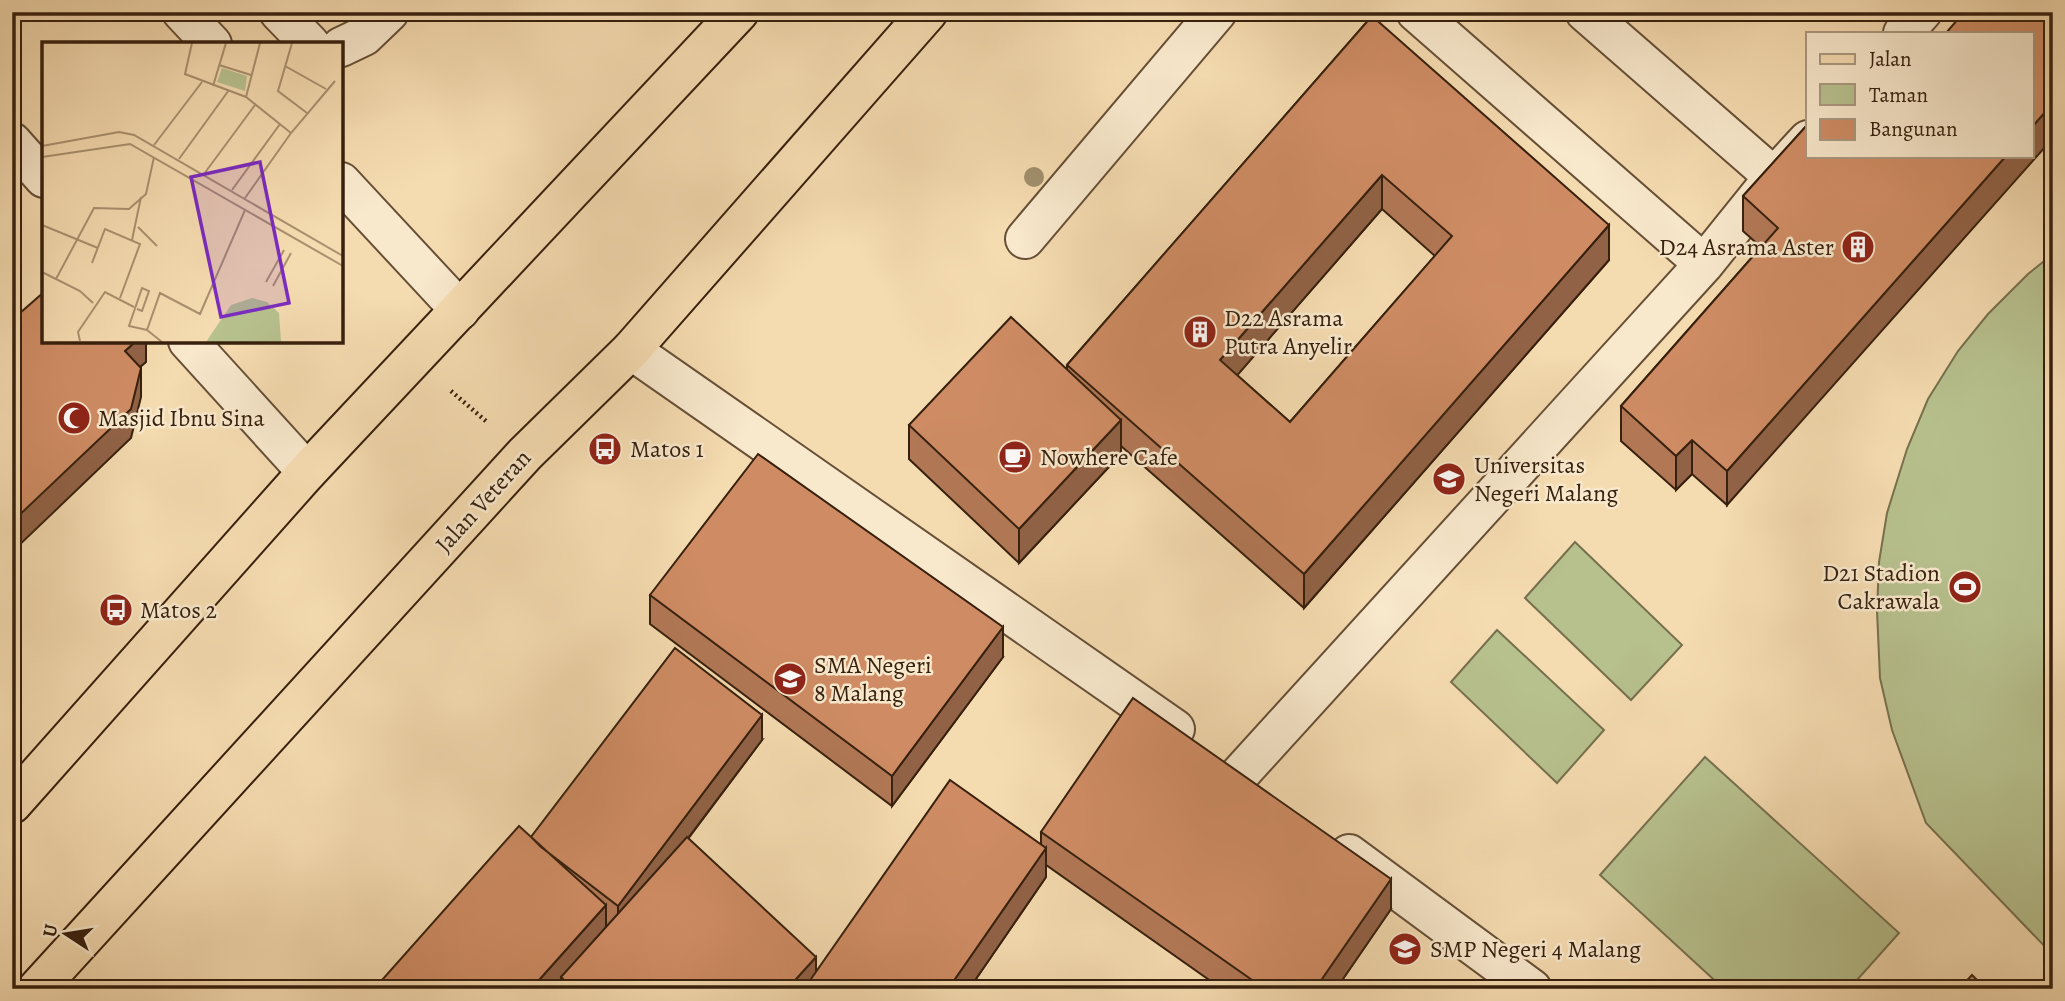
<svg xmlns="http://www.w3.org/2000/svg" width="2065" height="1001" font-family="Alegreya,serif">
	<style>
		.green { fill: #b7c18e; stroke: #77704e; stroke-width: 2 }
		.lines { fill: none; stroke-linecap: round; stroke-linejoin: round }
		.minor-casing { stroke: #664f36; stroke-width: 42 }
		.major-casing { stroke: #37200e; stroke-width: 42 }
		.path { stroke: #37200e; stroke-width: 4.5; stroke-dasharray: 2 3.5; stroke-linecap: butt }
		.minor { stroke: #f8e8cc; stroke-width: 38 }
		.major { stroke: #f5dbb0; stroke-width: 38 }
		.tree { fill: #a18f6c }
		.wall { fill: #b27856; stroke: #37200e; stroke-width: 2; fill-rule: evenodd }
		.shaded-wall { fill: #916246; stroke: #37200e; stroke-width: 2 }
		.building { fill: #cf8c64; stroke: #37200e; stroke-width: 2; fill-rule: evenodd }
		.labels { text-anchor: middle; stroke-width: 5; stroke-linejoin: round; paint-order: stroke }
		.poi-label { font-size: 24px; fill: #37200e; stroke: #f8e8cc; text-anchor: start }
		.street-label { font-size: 24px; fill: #37200e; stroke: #f8e8cc }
		.inset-road { fill: none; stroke: #a9906f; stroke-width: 2 }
		.view { fill: #7b2cbf; fill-opacity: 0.15; stroke: #7b2cbf; stroke-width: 3.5 }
		.inset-edge { fill: none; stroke: #37200e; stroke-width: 3.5 }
	</style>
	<rect width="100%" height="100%" fill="#f5dbb0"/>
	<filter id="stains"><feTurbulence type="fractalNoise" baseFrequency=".00286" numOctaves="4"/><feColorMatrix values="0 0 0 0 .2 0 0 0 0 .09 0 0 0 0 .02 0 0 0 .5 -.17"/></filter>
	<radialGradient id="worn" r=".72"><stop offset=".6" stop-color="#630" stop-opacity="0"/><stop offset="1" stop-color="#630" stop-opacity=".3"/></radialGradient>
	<!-- green -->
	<path class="green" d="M2053,254V955L1926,823L1892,730L1880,678L1877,611L1879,562L1887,513L1907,449L1928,399L1958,351L1988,314L2028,274Z
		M1575,542L1682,645L1631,700L1525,598Z
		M1497,630L1604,730L1557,783L1451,682Z
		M1705,757L1899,933L1849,989H1724L1600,875Z"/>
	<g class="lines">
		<defs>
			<path id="minor" d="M182,12L212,44
				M279,12L310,44
				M1416,12L1704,264
				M1585,12L1774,177
				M1903,33L1922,12
				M341,47L364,36L389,12
				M12,142L44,178
				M341,182L460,310
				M1025,239L1217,12
				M188,341L307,472
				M631,350L1175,729
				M1240,774L1704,264L1774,177L1808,140
				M1349,854L1532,989"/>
			<path id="major" d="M12,804L307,472L739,12
				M37,989L525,454L631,350L928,12"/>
		</defs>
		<!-- minor casing -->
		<use href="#minor" class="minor-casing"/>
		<!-- major casing -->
		<use href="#major" class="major-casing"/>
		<!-- path -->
		<path class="path" d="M451,391L487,422"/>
		<!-- minor -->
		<use href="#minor" class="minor"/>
		<!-- major -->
		<use href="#major" class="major"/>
	</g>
	<!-- trees -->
	<circle class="tree" cx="1034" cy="177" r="10"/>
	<!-- wall -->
	<path class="wall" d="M1372,16L1609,260L1304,608L1121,446V454L1019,563L909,459V425L1067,370V365ZM1382,209L1435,256L1290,422L1237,375Z
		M1808,124L1727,505L1692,474L1676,490L1621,441V406L1761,247L1743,231V196Z
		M650,595L1003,657L892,806L650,624Z
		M762,740L688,839L816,972L1041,844V832L1391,909L1336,989H1222L1046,865V877L969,989H558L561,988V985L558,989L531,837Z"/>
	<!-- shaded-wall -->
	<path class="shaded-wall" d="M2053,103V138L1727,505V471L2006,156H2032V127Z
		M1382,175V209L1220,395V360Z
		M1609,225V260L1304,608V574Z
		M136,341H146V362L125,380V351Z
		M141,368V397L131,438L12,552V522Z
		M1121,420V454L1019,563V529Z
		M1692,440V474L1676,490V456Z
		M1003,627V657L892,806V776Z
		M762,715V740L618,931V906Z
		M1046,848V877L969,989H948Z
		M1391,879V909L1336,989H1315Z
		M606,905V935L561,977V985L558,989H531Z
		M816,957V982L809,989H787Z"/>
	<!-- building -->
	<path class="building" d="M1964,12H2053V103L2032,127V33H1946Z
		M1372,16L1609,225L1304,574L1067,365ZM1382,175L1452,236L1290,422L1220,360Z
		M1808,124V156H2006L1727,471L1692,440L1676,456L1621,406L1778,228L1743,196Z
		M44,292V341H136L125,351L141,368L131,409L12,522V320Z
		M1011,317L1121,420L1019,529L909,425Z
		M758,454L1003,627L892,776L650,595Z
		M675,648L762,715L618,906L541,847L531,837Z
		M1133,698L1391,879L1315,989H1265L1041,832Z
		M950,780L1046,848L948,989H804Z
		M519,826L606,905L531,989H374Z
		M687,837L816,957L787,989H573L561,977Z
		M1972,975L1986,989H1959Z"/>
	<!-- icons -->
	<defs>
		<symbol id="building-disc" viewBox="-11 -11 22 22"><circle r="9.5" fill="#8f2418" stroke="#f8e8cc"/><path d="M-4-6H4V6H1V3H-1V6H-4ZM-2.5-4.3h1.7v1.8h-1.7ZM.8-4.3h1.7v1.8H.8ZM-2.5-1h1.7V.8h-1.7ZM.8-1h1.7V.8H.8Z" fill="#fff"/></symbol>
		<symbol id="mosque-disc" viewBox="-11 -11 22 22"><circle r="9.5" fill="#8f2418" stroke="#f8e8cc"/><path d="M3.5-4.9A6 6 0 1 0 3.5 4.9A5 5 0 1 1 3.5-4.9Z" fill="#fff"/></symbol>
		<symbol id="bus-disc" viewBox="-11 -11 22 22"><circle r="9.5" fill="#8f2418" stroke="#f8e8cc"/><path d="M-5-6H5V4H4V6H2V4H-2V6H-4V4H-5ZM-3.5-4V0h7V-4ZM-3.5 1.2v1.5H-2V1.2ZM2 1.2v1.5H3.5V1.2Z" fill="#fff"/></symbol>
		<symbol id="cafe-disc" viewBox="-11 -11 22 22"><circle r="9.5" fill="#8f2418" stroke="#f8e8cc"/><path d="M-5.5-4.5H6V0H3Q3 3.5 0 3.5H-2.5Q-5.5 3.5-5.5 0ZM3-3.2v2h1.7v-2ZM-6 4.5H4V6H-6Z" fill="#fff"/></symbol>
		<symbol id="university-disc" viewBox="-11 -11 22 22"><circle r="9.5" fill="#8f2418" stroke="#f8e8cc"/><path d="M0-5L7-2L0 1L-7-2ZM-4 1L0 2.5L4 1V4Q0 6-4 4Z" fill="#fff"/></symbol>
		<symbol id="stadium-disc" viewBox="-11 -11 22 22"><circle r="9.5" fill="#8f2418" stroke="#f8e8cc"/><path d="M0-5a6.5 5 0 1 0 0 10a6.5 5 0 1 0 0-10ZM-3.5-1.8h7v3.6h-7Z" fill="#fff"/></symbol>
		<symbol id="school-disc" viewBox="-11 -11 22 22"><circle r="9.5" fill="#8f2418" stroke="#f8e8cc"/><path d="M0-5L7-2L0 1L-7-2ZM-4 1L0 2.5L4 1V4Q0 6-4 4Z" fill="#fff"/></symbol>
	</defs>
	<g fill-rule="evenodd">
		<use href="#building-disc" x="1839" y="228" width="38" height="38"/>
		<use href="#building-disc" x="1181" y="313" width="38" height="38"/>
		<use href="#mosque-disc" x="55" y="399" width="38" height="38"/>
		<use href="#bus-disc" x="586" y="430" width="38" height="38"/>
		<use href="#cafe-disc" x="996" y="438" width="38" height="38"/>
		<use href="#university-disc" x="1430" y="460" width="38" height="38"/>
		<use href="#stadium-disc" x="1946" y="568" width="38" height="38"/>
		<use href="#bus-disc" x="97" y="591" width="38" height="38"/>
		<use href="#school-disc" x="771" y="660" width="38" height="38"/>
		<use href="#school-disc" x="1386" y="930" width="38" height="38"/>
	</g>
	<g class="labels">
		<!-- poi labels -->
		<g class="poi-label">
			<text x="1834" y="255" text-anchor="end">D24 Asrama Aster</text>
			<text x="1224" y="326">D22 Asrama<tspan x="1224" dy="28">Putra Anyelir</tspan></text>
			<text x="98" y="426">Masjid Ibnu Sina</text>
			<text x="630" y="457">Matos 1</text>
			<text x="1040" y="465">Nowhere Cafe</text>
			<text x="1474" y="473">Universitas<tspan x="1474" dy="28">Negeri Malang</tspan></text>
			<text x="1940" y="581" text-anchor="end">D21 Stadion<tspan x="1940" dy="28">Cakrawala</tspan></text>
			<text x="140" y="618">Matos 2</text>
			<text x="814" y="673">SMA Negeri<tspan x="814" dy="28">8 Malang</tspan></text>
			<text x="1430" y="957">SMP Negeri 4 Malang</text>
		</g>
		<!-- street labels -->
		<g class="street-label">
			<text transform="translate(483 501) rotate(-48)" y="8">Jalan Veteran</text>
		</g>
	</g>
	<!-- overview -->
	<g transform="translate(42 42)">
		<rect width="301" height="301" fill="#f5dbb0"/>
		<path d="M180,26L205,34L203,49L175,40ZM210,256L225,260L237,271L239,300H164L189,263Z" fill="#b7c18e"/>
		<path class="inset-road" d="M150,1L143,32L204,55L249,91M250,1L236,49L265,71M177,23L209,33M243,24L284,47M171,44L184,1M204,55L218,1M112,103L160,40M0,104L77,90L92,93L301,214M0,115L88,102L301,224M137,117L187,48M162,132L213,63M190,148L238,82M203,156L249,91L293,39M0,183L56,206M96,185L115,204M90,198L99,155M50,221L63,187L98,202L78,256M0,230L38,249L51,261M14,237L52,166L87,167L104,152L112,115M224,240L242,208M231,244L249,211M95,267L100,269L107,249L100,246L87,284L105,288L120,300M105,288L118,251L158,272L203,168M38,299L36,290L63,250L92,265"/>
		<path class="view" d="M218,120L247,261L179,275L149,135Z"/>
		<rect width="301" height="301" class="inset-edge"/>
	</g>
	<!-- margin -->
	<rect width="2065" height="1001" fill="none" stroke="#f5dbb0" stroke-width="42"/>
	<rect x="14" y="14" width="2037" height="973" fill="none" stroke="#37200e" stroke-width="3.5"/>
	<rect x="21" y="21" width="2023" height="959" fill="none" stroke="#37200e" stroke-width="2"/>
	<!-- legend -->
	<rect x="1806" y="32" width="228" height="126" fill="#f8e8cc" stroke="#ab9880" stroke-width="2"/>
	<rect x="1820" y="54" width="35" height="10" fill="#f5dbb0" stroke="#ab9880" stroke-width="2"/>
	<text x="1869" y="66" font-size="21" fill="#37200e">Jalan</text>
	<rect x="1820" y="84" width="35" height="21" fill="#b7c18e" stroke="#ab9880" stroke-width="2"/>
	<text x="1869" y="102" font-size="21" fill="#37200e">Taman</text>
	<rect x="1820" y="119" width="35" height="21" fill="#cf8c64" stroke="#ab9880" stroke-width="2"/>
	<text x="1869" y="136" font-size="21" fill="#37200e">Bangunan</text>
	<!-- north arrow -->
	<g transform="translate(66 934) rotate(282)" stroke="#f8e8cc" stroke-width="5" paint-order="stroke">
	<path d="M0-5L12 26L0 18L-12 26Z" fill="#37200e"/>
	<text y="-10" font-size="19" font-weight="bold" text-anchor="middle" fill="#37200e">U</text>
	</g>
	<rect width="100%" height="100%" filter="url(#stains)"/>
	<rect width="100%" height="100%" fill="url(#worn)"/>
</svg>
